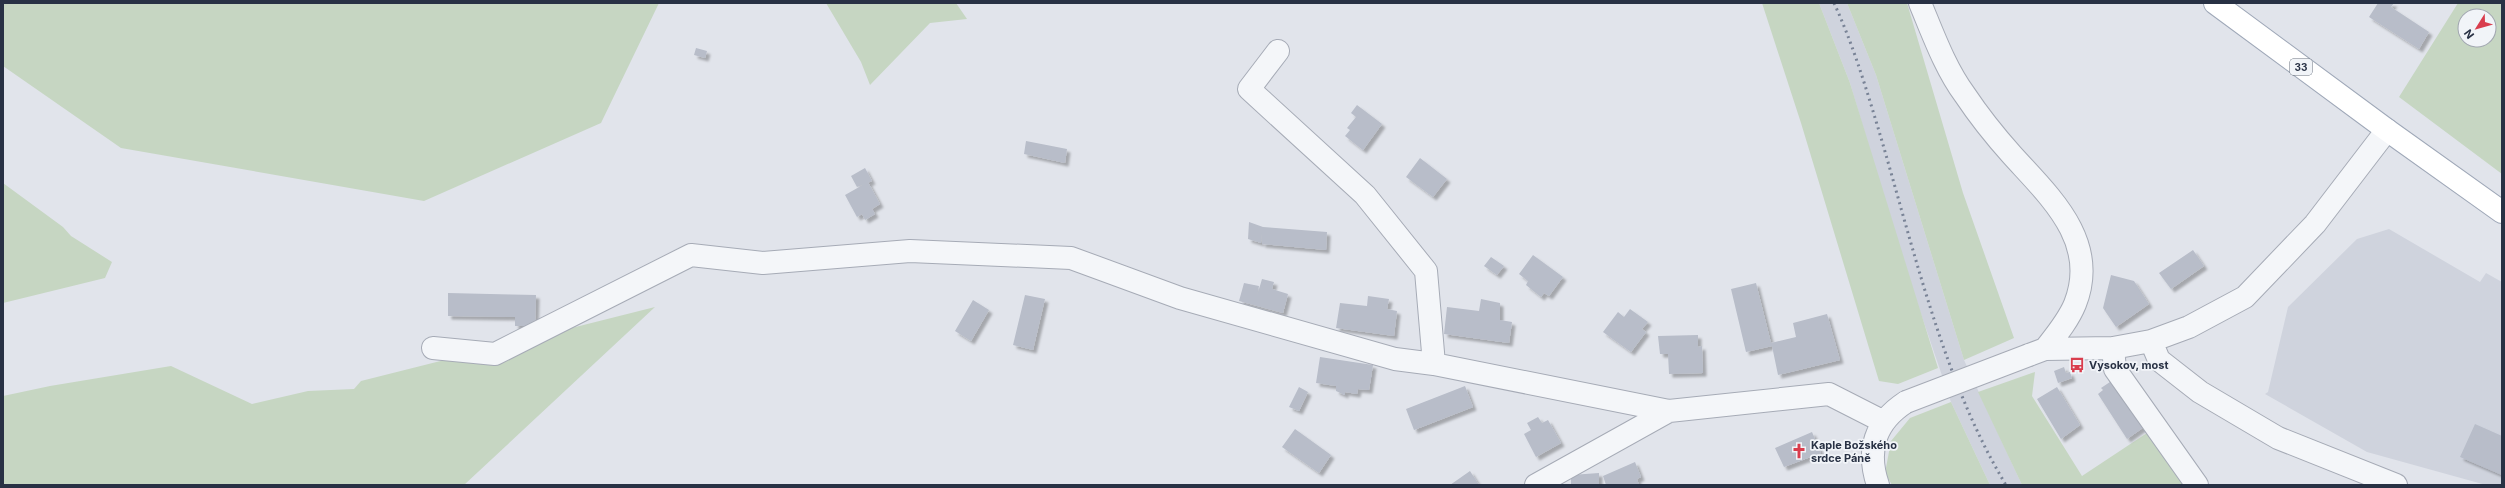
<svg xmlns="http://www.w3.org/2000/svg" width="2505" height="488" font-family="Inter,sans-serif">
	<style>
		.built { fill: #cfd3dd }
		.green { fill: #c6d6c2; fill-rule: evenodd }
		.building { fill: #b8bdc9; filter: url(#shadow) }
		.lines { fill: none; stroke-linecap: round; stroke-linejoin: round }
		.minor-casing { stroke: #a6abb6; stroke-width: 24 }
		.major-casing { stroke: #9fa8b8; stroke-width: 24 }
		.minor { stroke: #f4f6f9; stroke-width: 22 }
		.major { stroke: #fff; stroke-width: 22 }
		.rail { stroke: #798396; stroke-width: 3; stroke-dasharray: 2 4; stroke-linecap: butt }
		.minor-bridge-casing { stroke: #a6abb6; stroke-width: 24; stroke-linecap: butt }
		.minor-bridge { stroke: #f4f6f9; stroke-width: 22 }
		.labels { text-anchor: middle; stroke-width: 3.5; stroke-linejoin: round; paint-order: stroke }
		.shield { fill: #f1f4f8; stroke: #646c7a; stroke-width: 1 }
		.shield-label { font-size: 10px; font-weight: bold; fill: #283144 }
		.poi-label { font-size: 11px; font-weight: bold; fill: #283144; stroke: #f1f4f8; text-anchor: start }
	</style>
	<defs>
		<filter id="shadow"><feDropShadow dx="3.5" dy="3.5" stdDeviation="1" flood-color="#0004"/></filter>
	</defs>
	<rect width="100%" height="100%" fill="#e1e4eb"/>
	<!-- built -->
	<path class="built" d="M1819,3H1847L1876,75L1964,360L2022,485H1990L1951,402L1904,264L1850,83Z
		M2389,229L2480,282L2486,273L2502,282V485H2486L2367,452L2265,394L2268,392L2288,307L2357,239Z"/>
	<!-- green -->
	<path class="green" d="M3,3H659L601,123L424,201L121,148L3,66Z
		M826,3H956L967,19L930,23L870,85L861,62Z
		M1762,3H1819L1850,83L1938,368L1898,384L1879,381L1801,123Z
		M1847,3H1907L1963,193L2014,338L1964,360L1876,75Z
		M2458,3H2502V174L2399,97ZM2465,16H2489V40H2465Z
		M3,183L63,227L71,236L112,262L105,278L3,303Z
		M655,307L464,485H3V396L50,386L171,366L252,404L308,391L354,389L361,381Z
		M2035,372L2032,396L2082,476L2150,431L2188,485H2022L1978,392Z
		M1951,402L1990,485H1892L1885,473L1891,441L1910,418Z"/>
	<!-- building -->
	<path class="building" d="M2378,3H2394L2391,7L2429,32L2419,49L2369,17Z
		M696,48L707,51L705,58L694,55Z
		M1357,105L1382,124L1363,150L1345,136L1350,130L1347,128L1356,117L1351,113Z
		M1026,141L1067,149L1065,163L1024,154Z
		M1420,158L1447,179L1433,197L1406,177Z
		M865,168L872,181L857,187L851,176Z
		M868,182L880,204L872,209L875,214L865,220L862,214L857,217L845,195Z
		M1249,222L1263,227L1327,232L1326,250L1262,244V233L1261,243L1248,239Z
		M2193,250L2204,266L2171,289L2159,273Z
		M1533,255L1563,277L1549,296L1544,293L1541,297L1526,285L1528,281L1519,274Z
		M1491,257L1504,266L1497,275L1484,266Z
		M2111,275L2134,281L2149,304L2116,327L2103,308Z
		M1262,279L1274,282L1272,289L1288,294L1283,313L1239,301L1244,283L1259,286L1257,296Z
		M1756,283L1771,343L1796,337L1793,323L1827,314L1840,360L1778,375L1772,346L1746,352L1731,289Z
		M448,293L536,295L535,326H515V317L448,316Z
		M1025,295L1045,299L1033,350L1013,345Z
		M1368,296L1389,299L1387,309L1397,311L1394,336L1336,328L1340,303L1367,306Z
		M1481,299L1500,303V320L1512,322L1509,343L1444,334L1447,307L1479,311Z
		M973,300L989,310L971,341L955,331Z
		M1630,309L1648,322L1642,329L1646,332L1631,352L1603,332L1618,312L1624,317Z
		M1698,335V347L1702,346L1703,373L1669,374L1668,354H1660L1658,336Z
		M1320,357L1373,365L1369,390L1358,389L1357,394L1345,392V395L1336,391V386L1316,383Z
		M2064,367L2066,373L2070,372L2072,378L2058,383L2054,371Z
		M2113,380L2144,427L2127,439L2098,394L2103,390L2101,388Z
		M1465,386L1473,407L1414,430L1406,409Z
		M1299,387L1308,392L1299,411L1289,407Z
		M2057,387L2080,425L2061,439L2037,399Z
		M1538,417L1542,423L1548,420L1561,443L1536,457L1524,434L1531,430L1527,423Z
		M2475,424L2502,436V475L2460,457Z
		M1295,429L1331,455L1319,473L1282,447Z
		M1812,432L1821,453L1784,467L1775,448Z
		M1635,462L1641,477L1637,479L1639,485H1606L1603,476Z
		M1470,471L1479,485H1450Z
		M1599,473V485H1571V475Z"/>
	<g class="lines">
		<defs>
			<path id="minor" d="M1920,3C1933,34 1945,68 1965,95C1979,116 1995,136 2012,155C2049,196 2100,241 2075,304C2068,321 2056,335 2045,349
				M1278,51L1249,89L1365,195L1426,271L1434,364
				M2151,341L2159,360L2200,392L2278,438L2396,485
				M433,348L495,354L691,255L763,263L910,251L1071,258L1180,298L1395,359L1434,364L1669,411L1829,394L1884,422
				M2113,348L2115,369L2197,485
				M2029,355L2045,349L2113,348L2151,341L2189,327L2245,297L2315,224L2387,130
				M1536,485L1669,411
				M1878,485C1866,450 1875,422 1906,402"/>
			<path id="major" d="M2215,3L2387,130L2502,212"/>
		</defs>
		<!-- minor casing -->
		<use href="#minor" class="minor-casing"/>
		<!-- major casing -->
		<use href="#major" class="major-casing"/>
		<!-- minor -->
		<use href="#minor" class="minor"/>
		<!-- major -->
		<use href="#major" class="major"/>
		<!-- rail -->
		<path class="rail" d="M1834,3C1853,44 1866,88 1879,131C1913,246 1944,383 2006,485"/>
		<defs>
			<path id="minor-bridge" d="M1906,402L2029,355"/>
		</defs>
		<!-- minor-bridge casing -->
		<use href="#minor-bridge" class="minor-bridge-casing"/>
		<!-- minor-bridge -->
		<use href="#minor-bridge" class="minor-bridge"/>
	</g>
	<!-- icons -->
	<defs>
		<symbol id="bus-bare" viewBox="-9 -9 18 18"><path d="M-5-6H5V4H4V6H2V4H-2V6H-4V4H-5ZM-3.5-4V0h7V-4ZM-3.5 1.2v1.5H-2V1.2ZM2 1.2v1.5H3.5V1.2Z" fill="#d93d4d" stroke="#f1f4f8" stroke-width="2.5" paint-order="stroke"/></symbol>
		<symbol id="church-bare" viewBox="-9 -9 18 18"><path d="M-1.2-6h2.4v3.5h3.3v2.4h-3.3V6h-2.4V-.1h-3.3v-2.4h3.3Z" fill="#d93d4d" stroke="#f1f4f8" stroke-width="2.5" paint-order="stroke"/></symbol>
	</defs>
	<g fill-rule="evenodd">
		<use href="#bus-bare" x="2066" y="354" width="22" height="22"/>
		<use href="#church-bare" x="1788" y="440" width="22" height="22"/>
	</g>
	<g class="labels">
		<!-- shield labels -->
		<rect class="shield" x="2290" y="59" width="22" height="16" rx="3"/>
		<g class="shield-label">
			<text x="2301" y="71">33</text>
		</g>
		<!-- poi labels -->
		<g class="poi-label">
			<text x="2089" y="369">Vysokov, most</text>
			<text x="1811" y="449">Kaple Božského<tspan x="1811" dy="13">srdce Páně</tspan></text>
		</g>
	</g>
	<!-- border -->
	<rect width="2505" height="488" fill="none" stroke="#283144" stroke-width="8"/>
	<!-- north arrow -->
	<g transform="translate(2477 28) rotate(233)"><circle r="19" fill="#f1f4f8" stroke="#a1a6b0"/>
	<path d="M0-3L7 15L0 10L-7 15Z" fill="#d93d4d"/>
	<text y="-6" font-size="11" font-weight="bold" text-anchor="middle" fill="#283144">N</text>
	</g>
</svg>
